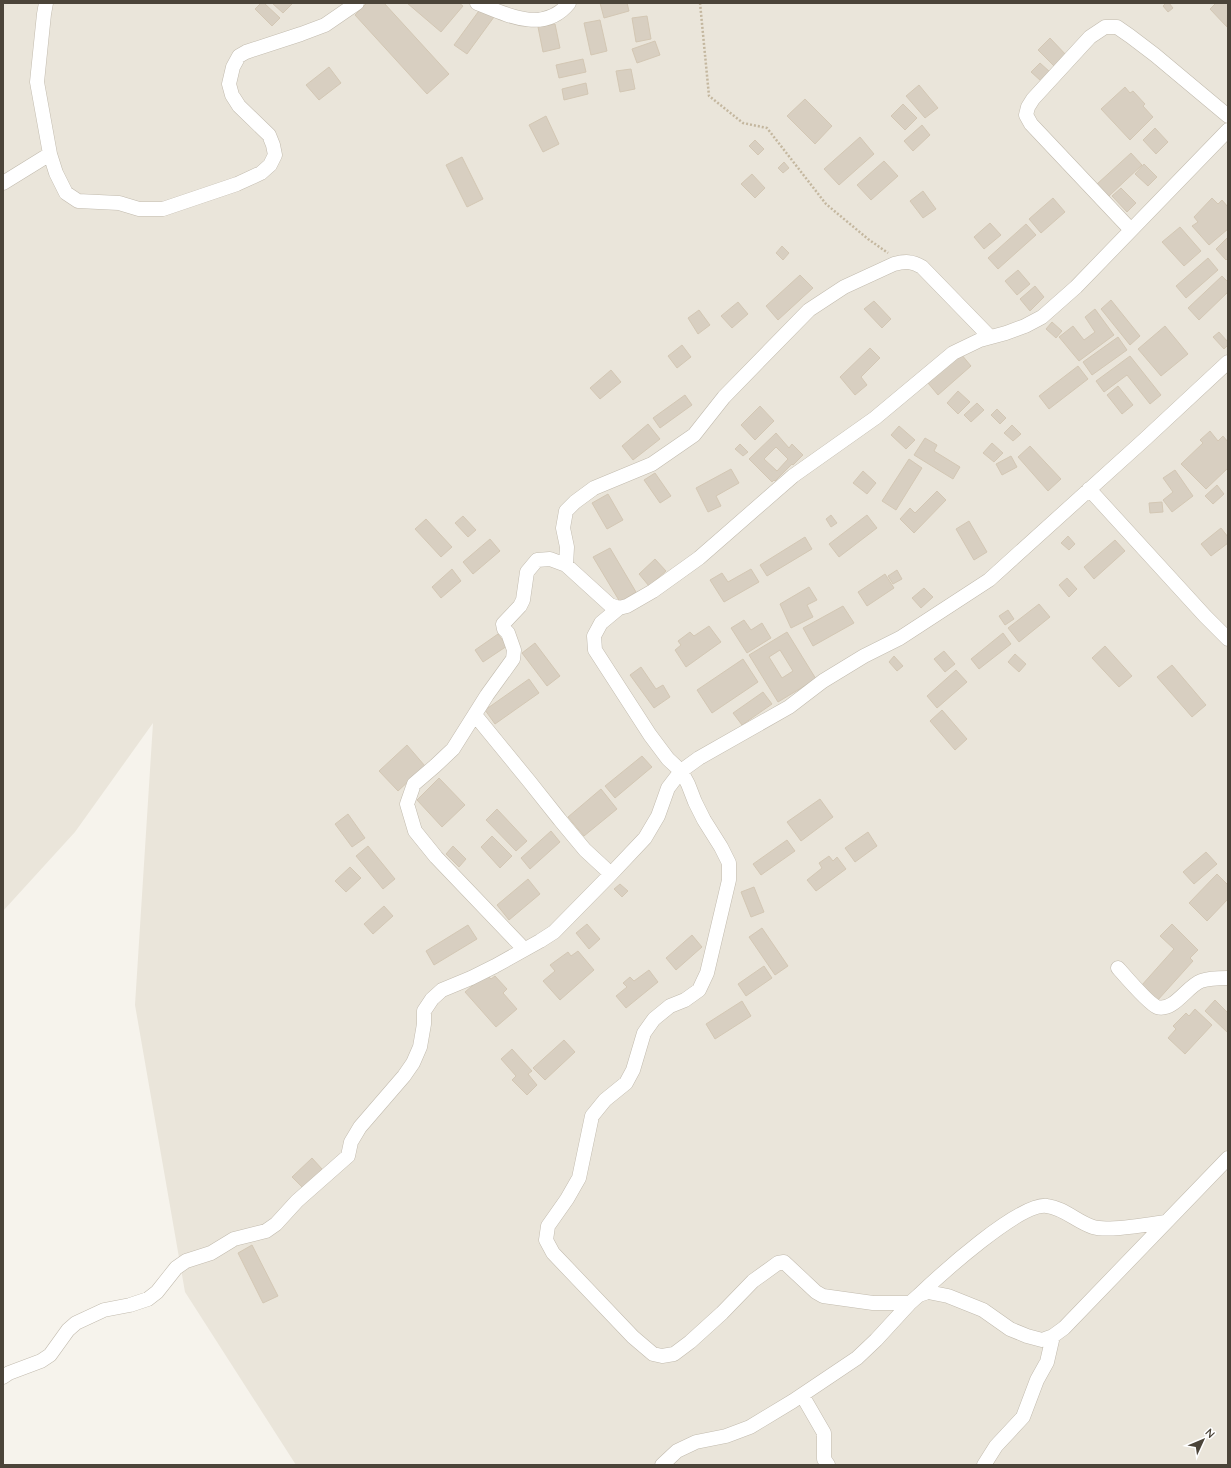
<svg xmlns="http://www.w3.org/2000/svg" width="1231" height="1468" font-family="Quicksand,sans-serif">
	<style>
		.residential { fill: #eae5da }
		.building { fill: #d8cfc1; stroke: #d3c7b4; fill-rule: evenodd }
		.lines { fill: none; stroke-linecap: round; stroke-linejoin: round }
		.minor-casing { stroke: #c2bbae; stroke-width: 15 }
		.path { stroke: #c4b79f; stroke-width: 2.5; stroke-dasharray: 2 2; stroke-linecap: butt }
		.minor { stroke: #fff; stroke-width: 14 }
	</style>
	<rect width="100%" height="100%" fill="#f6f3ec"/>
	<!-- residential -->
	<path class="residential" d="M3,3H1228V1465H296L185,1292L135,1005L153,723L75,832L3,911Z"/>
	<!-- building -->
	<path class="building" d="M261,3H264L280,18L272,26L255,9Z
		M272,3H293L283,13Z
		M367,3H384L449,74L427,94L355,15Z
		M407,3H459L463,6L441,32Z
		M600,3H627L629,11L604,18Z
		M1166,3H1169L1173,8L1168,12L1163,6Z
		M1216,3H1228L1227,27L1210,9Z
		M481,8L494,17L467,54L454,45Z
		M647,16L651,39L636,42L632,18Z
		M600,20L607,51L591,55L584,23Z
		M555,24L560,48L543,52L538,27Z
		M1050,38L1068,57L1057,69L1038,50Z
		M655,41L660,55L637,63L632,49Z
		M583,59L586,72L559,78L556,65Z
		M1040,63L1050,72L1041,81L1031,72Z
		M329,67L341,83L319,100L306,85Z
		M631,69L635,89L620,92L616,71Z
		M586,83L588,94L564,100L562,89Z
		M919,85L938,108L925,118L906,96Z
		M1125,87L1130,93L1133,91L1145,104L1143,106L1153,117L1130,140L1101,109Z
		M805,99L832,126L815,144L787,116Z
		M903,104L917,118L905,130L891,116Z
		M546,116L559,144L543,152L529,125Z
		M922,125L930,135L913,151L904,141Z
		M1155,128L1168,142L1156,154L1143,140Z
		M860,137L874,154L839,185L824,169Z
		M755,140L764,149L758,155L749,146Z
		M1131,153L1142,165L1109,196L1097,184Z
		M462,157L483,199L467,207L446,165Z
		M884,161L898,176L871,200L857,185Z
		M784,162L789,168L783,173L778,168Z
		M1144,164L1157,177L1148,186L1135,174Z
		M752,174L765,188L755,198L741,184Z
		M1121,188L1136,203L1127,212L1112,196Z
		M923,191L936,209L923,218L910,201Z
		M1053,198L1065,212L1041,233L1029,219Z
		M1212,198L1218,204L1222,200L1228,207V229L1209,245L1192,226L1198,222L1194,217Z
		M990,223L1001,235L984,249L974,237Z
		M1026,224L1036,235L998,269L988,258Z
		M1180,227L1201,251L1184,266L1162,242Z
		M1228,237V258L1226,260L1216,249Z
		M782,246L789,253L783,260L776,253Z
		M1208,258L1218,270L1186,298L1176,286Z
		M1018,270L1030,284L1017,295L1005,281Z
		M800,275L813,288L778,320L766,306Z
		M1222,276L1228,282V292L1199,320L1188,308Z
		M1035,286L1044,297L1030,311L1020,299Z
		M1111,300L1140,336L1130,345L1101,309Z
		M874,301L891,319L882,328L864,309Z
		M738,302L748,314L732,328L721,316Z
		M1095,309L1114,335L1079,361L1059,337L1073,326L1084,340L1095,332L1085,317Z
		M699,310L710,325L698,334L688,318Z
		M1052,322L1062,331L1056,338L1046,329Z
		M1165,326L1188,354L1161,376L1138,349Z
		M1219,332L1228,342V345L1224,349L1213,337Z
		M1118,337L1127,350L1092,375L1083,362Z
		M682,345L691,357L677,368L668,356Z
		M870,348L880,358L861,377L867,385L855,395L840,377Z
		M961,354L971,366L938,395L928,383Z
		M1130,356L1161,395L1150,404L1127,375L1104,392L1096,381Z
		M1078,366L1088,379L1049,409L1039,396Z
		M611,370L621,382L600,399L590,388Z
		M1118,386L1133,405L1122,414L1107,395Z
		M958,391L970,402L958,414L947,403Z
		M685,395L692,405L660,428L653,418Z
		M977,403L984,410L971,422L964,415Z
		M760,406L774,421L755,440L741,425Z
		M997,409L1006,418L1000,424L991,415Z
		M648,424L660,439L633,460L622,446Z
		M1012,425L1021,434L1013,441L1004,433Z
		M899,426L915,440L906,449L891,435Z
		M1210,431L1218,441L1223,436L1228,442V468L1206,489L1181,464L1203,443L1200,440Z
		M776,433L789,448L792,444L803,455L793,465L792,464L775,481L774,480L772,482L749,459ZM776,447L788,459L777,471L764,459Z
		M925,438L937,445L934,451L960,467L953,479L914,455Z
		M992,443L1003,453L994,462L983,453Z
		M740,444L748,452L743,456L735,449Z
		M1030,446L1061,479L1048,491L1018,457Z
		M1011,456L1017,467L1002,475L996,464Z
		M909,459L922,468L896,510L882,501Z
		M731,469L739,483L716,496L721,506L708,512L696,488Z
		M1175,470L1193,496L1172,512L1163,500L1173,492L1163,478Z
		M863,471L876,483L867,494L853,483Z
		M655,473L671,496L660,503L644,480Z
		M1217,485L1224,494L1213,504L1205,496Z
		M937,491L946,500L914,533L900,519L910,508L915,513Z
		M608,494L623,520L607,529L592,503Z
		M1162,502L1163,512L1150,513L1149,503Z
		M831,515L837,523L831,527L826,519Z
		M867,515L877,528L839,557L829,544Z
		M463,516L476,530L468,537L455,523Z
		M426,519L452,547L441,557L415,529Z
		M969,521L987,552L974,560L956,529Z
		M1221,528L1228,537V543L1211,556L1201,544Z
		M1068,536L1075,544L1069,550L1061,543Z
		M805,537L812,549L767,576L760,565Z
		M490,539L500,551L473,574L463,562Z
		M1115,540L1125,551L1094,579L1084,567Z
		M610,548L636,592L620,602L593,557Z
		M655,559L666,571L649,586L639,574Z
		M452,569L461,581L441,598L432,587Z
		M751,569L759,582L724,602L710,580L722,573L728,582Z
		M897,570L902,579L893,584L888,576Z
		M885,574L894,588L867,606L858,592Z
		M1067,578L1077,589L1069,597L1059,585Z
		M809,587L817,600L807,605L813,617L791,628L780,604Z
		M924,588L933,597L921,608L912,598Z
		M1039,604L1050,617L1019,642L1008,628Z
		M843,606L854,623L813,646L803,628Z
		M1008,610L1014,619L1005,625L999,616Z
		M744,620L751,630L762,623L771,638L747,653L731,628Z
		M709,626L721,642L686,667L675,650L681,645L678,641L690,632L694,636Z
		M787,632L816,679L778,702L749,655ZM780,650L793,671L782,678L769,657Z
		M1003,633L1011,644L979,669L971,659Z
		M498,634L507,646L483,662L475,650Z
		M535,643L560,676L547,686L522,653Z
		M1105,646L1132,676L1119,687L1092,658Z
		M944,651L955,664L945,672L934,659Z
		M1015,654L1026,664L1019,672L1008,662Z
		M894,656L903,666L897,671L889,662Z
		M743,659L758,682L712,713L697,690Z
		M1172,665L1206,705L1192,717L1157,677Z
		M641,667L656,689L663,685L670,697L654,708L630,675Z
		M956,670L967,682L937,708L927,696Z
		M529,679L539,693L495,724L485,710Z
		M763,692L772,704L742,725L733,713Z
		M942,710L967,739L955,750L930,721Z
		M407,745L425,766L398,791L379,771Z
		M642,756L652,767L615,798L605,786Z
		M439,778L465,805L442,827L417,800Z
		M601,789L617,809L584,836L568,817Z
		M820,799L833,817L801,841L787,822Z
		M497,809L527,841L516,851L486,820Z
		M348,814L365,838L352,847L335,824Z
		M551,831L560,842L530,869L521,858Z
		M868,832L877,846L855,862L845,848Z
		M492,836L512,856L500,868L481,847Z
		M787,840L795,851L761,875L753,864Z
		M368,846L395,879L383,889L356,856Z
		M453,846L466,859L459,867L446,854Z
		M1206,852L1217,864L1194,884L1183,872Z
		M829,856L833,861L837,857L846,869L816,891L807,880L822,868L819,863Z
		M350,867L361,878L346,892L335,881Z
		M1217,874L1228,885V899L1207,921L1189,903Z
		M528,879L540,894L509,920L497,905Z
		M620,884L628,891L622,897L614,889Z
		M754,887L764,912L751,917L741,892Z
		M384,906L393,916L373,934L364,924Z
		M587,924L600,939L589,949L576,933Z
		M1172,924L1198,950L1190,958L1193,961L1157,1001L1141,986L1174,949L1160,936Z
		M468,925L477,939L434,965L426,951Z
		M762,928L788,966L775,975L749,937Z
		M692,935L702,947L676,970L666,958Z
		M578,951L594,970L560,1000L543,981L555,971L550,965L568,952L571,956Z
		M764,966L772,978L746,996L738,984Z
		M649,970L658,982L626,1008L616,996L627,987L623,983L630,977L634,981Z
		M486,974L491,979L495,976L507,989L503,993L517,1009L496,1027L465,992Z
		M1215,1000L1228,1013V1033L1205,1011Z
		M742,1001L751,1016L715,1039L706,1024Z
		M1195,1009L1212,1025L1185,1054L1168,1038L1176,1029L1173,1026L1186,1013L1189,1016Z
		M564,1040L575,1052L545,1080L533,1068Z
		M512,1049L532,1071L528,1074L537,1085L527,1095L512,1080L516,1076L501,1059Z
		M312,1158L322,1169L303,1188L292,1177Z
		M252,1245L278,1296L263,1303L238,1253Z"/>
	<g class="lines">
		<defs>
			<path id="minor" d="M46,3L44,14L37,82L50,154L56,173L66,193L78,201L119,203L139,209H163L237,184L261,173L270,165L275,155L273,145L269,135L239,106L232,95L229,84L233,67L239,56L246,52L301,34L325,25L357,3
				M477,3C507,15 544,34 569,3
				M3,183L50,154
				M1131,230L1031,124L1026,115L1028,107L1033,99L1090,37L1105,27H1117L1130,36L1155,55L1228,116
				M1089,489L1205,616L1228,639
				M566,565L567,547L563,528L566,511L575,502L594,488L652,464L694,435L724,397L809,310L844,287L894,264C905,261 912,261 922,267L990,337
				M475,715L529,781L560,820L585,850L611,874
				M524,949L436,857L415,831L407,804L414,784L435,766L453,749L487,695L513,659L514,650L508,633L504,629L503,624L520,606L523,600L527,572L537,560L550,559L566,565L610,605L619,608
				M1118,968C1125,976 1149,1004 1157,1007C1174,1012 1187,986 1201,981C1209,978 1219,978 1228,978
				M919,1295C940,1275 1020,1202 1047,1206C1064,1208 1077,1222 1093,1227C1108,1232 1149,1224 1166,1222
				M910,1303H873L823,1296L816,1292L784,1262L778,1263L753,1281L722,1313L690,1342L674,1354L662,1356L653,1354L633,1337L553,1253L546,1240L548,1226L567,1199L579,1178L592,1116L605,1100L626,1083L633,1070L644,1033L654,1019L670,1006L685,1000L699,990L707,973L729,880V863L721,847L704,820L695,802L688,784L681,771L668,759L650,735L595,650L594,636L601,623L619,608L627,606L653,591L699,558L793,476L875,418L953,353L980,340L1006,333L1025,326L1042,317L1076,287L1228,130
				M3,1377L9,1373L41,1361L50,1355L68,1330L76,1323L104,1310L130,1305L148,1299L157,1292L176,1268L186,1261L211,1253L234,1239L266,1231L276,1224L297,1201L348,1156L351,1142L360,1127L404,1076L413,1063L420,1047L424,1024V1011L432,999L442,990L471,978L495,966L540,941L554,932L611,874L645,838L658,816L668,788L681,771L699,758L789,707L823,681L864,656L900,638L989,580L1144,440L1228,362
				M802,1395L824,1433V1459L828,1465
				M662,1465L677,1451L696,1442L726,1436L750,1427L793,1401L857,1358L876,1340L910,1303L919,1295L928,1292L948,1296L983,1310L1010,1329L1027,1336L1042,1340L1053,1336L1064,1328L1228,1158
				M984,1465L996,1446L1023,1417L1037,1380L1047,1362L1053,1336"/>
		</defs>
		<!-- minor casing -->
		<use href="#minor" class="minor-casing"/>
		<!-- path -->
		<path class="path" d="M700,3L709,96L743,123L767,128L826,204L868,239L888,253"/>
		<!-- minor -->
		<use href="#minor" class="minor"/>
	</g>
	<!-- border -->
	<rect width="1231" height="1468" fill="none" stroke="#4b4439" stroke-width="8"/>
	<!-- north arrow -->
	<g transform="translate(1203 1440) rotate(46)" stroke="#ffffff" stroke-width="3" paint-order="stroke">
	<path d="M0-3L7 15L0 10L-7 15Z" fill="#4b4439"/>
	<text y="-6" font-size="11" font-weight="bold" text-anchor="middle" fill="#4b4439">N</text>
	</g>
</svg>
